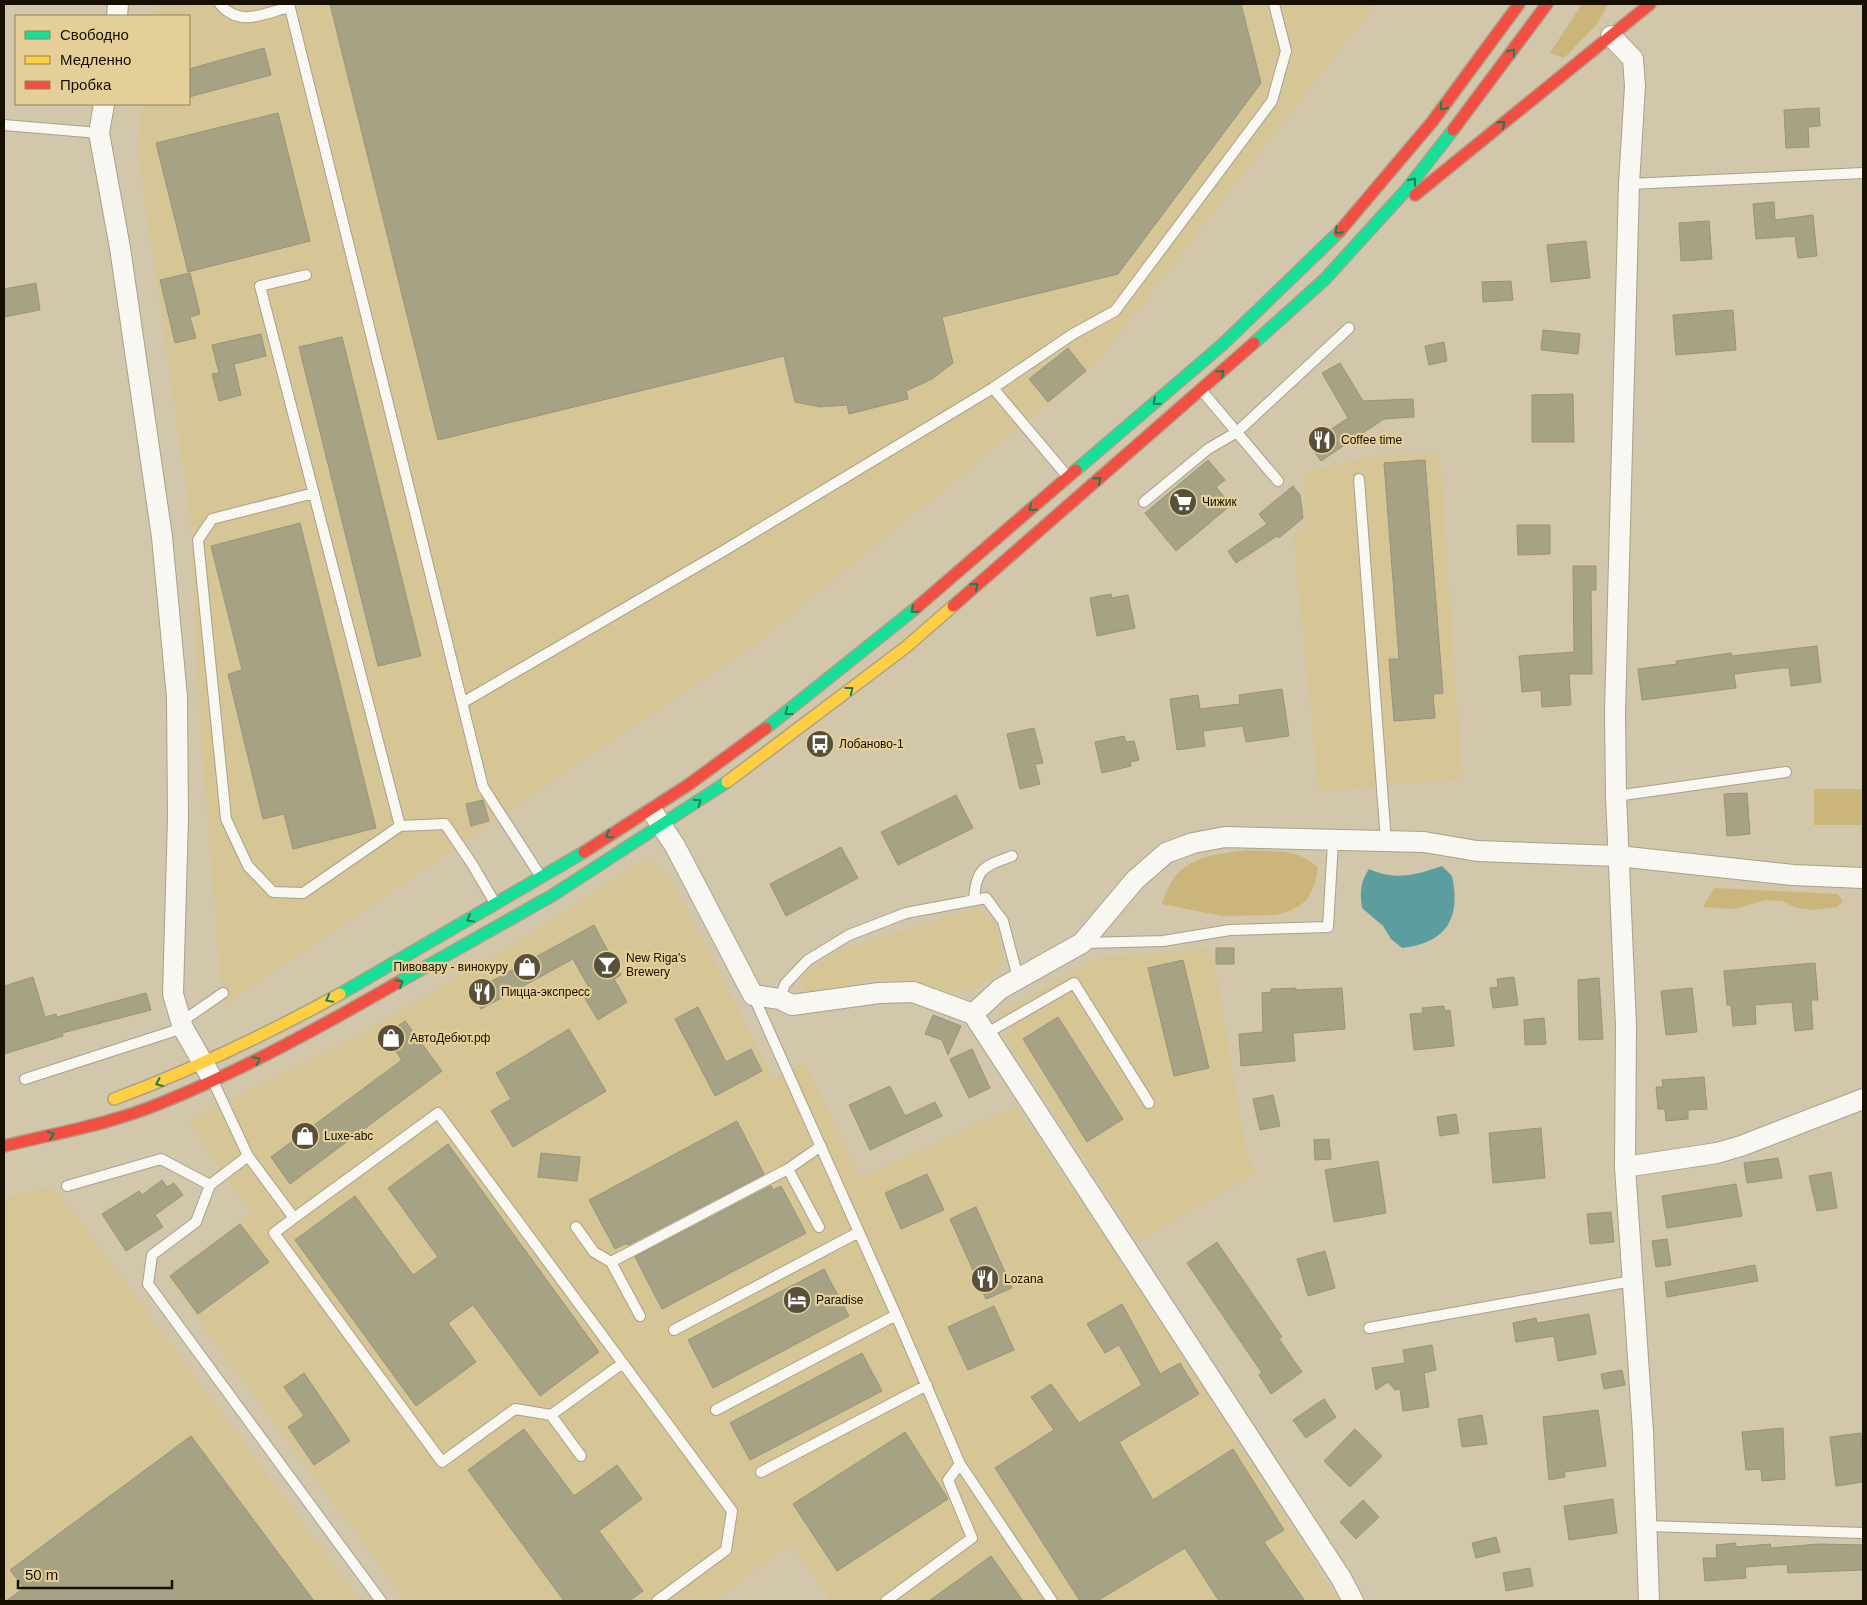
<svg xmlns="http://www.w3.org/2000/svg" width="1867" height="1605" font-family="Helvetica,sans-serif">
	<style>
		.built { fill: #d6c595 }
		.green { fill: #cbb57b }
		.water { fill: #5c9ea0 }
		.building { fill: #a6a284; stroke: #98937c }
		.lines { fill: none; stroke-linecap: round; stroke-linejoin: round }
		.lane-casing { stroke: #a9a08a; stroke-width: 12 }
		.street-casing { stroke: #a9a08a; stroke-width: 22 }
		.fast-casing { stroke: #a9a08a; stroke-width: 14 }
		.slow-casing { stroke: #a9a08a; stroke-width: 14 }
		.jam-casing { stroke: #a9a08a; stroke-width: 14 }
		.lane { stroke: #f8f7f2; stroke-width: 10 }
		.street { stroke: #f8f7f2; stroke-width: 20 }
		.fast { stroke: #16e098; stroke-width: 11 }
		.slow { stroke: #ffcf43; stroke-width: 11 }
		.jam { stroke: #f24e42; stroke-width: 11 }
		.oneway { stroke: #168254 }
		.labels { text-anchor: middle; stroke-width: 4.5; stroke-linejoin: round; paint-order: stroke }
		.poi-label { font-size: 12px; fill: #171000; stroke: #e4cf98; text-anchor: start }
	</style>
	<rect width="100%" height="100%" fill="#d2c7aa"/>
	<!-- built -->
	<path class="built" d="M156,4H1375L1094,366L756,643L223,1006L200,727L190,515L137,147L143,104H189V16H155Z
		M1440,454L1462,779L1319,791L1293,534L1305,528L1304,473L1375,455Z
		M647,858L671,878L774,1080L805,1062L860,1178L1016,1106L1113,1249L1339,1601H832L791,1544L714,1601H406L166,1276L252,1212L223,1175L188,1121L358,1036L537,930Z
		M981,907L997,927L1003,955L1000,968L989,979L969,990L951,993L923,985L880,978L806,997L798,978L833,953Z
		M1212,948L1245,1146L1255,1174L1138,1241L1003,1035L1012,1029L1001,1012L1095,958Z
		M51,1187L84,1226L360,1601H4V1198Z"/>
	<!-- green -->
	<path class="green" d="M1582,4H1608L1597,24L1564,58L1550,53Z
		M1814,789H1863V825H1814Z
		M1248,850C1278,853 1292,846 1318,867L1315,884L1306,901L1292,910L1276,915L1222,916L1162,904C1175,858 1206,855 1248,850Z
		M1714,888L1837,894L1843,901L1837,907L1813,910L1797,908L1782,901L1766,900L1734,909L1703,907Z"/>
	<!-- water -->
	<path class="water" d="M1442,866L1452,876C1461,918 1447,943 1402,948L1391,939L1383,926L1362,908C1360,893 1360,882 1369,869C1396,881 1415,875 1442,866Z"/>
	<!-- building -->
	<path class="building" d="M330,4H1241L1261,83L1118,274L942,317L953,363L932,379L906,391L908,399L849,414L847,405L820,407L795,402L784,356L438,440Z
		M264,48L271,75L189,97V69Z
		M1819,108L1820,126L1808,127L1809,147L1786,148L1784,110Z
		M278,113L310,241L188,272L156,143Z
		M1774,202L1775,220L1813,215L1817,256L1798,258L1795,236L1756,239L1753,204Z
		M1709,221L1712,259L1681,261L1679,223Z
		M1586,241L1590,278L1551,282L1547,245Z
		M190,273L200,314L190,317L196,338L175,343L160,280Z
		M1511,281L1513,300L1483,302L1482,282Z
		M36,283L40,310L4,317V289Z
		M1733,310L1736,350L1676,355L1673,315Z
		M1543,330L1580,334L1578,354L1541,350Z
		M261,334L266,356L234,364L241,395L219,401L212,374L219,373L212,345Z
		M342,337L421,656L378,666L299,347Z
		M1444,342L1447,361L1429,365L1425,346Z
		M1068,348L1086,371L1048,402L1029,379Z
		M1340,363L1363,401L1413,399L1414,417L1384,419L1321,461L1309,444L1348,418L1322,373Z
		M1573,394L1574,442H1532V395Z
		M1208,460L1225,480L1216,487L1231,505L1176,551L1145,513Z
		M1425,460L1443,693L1433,694L1435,718L1394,721L1389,659H1399L1384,463Z
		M1293,486L1300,495L1303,518L1279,538L1277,536L1236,563L1228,551L1267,524L1259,514Z
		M300,523L376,828L293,849L284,814L263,819L228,674L242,670L211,546Z
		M1517,525H1550V554L1518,555Z
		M1573,566H1596V590H1591L1592,674H1569L1571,705L1542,707L1541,690L1522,692L1519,656L1574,652Z
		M1111,594L1112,598L1128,595L1135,628L1097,636L1090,598Z
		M1817,646L1821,682L1791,686L1789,668H1781L1734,674L1736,688L1642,700L1638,669L1677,664L1676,661L1731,653L1732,656Z
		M1282,689L1289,736L1246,742L1243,726L1203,731L1205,746L1177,750L1170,699L1198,695L1200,709L1240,704L1239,695Z
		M1034,728L1043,763L1035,764L1040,784L1020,789L1007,734Z
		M1124,736L1126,742L1134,741L1139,760L1130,762L1131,766L1102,773L1095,742Z
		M1747,793L1750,834L1727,836L1724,794Z
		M956,795L973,828L898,865L881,832Z
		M483,800L489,821L471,826L466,804Z
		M841,847L858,878L786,916L770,884Z
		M594,925L621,975L614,979L627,1002L598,1020L583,995L591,991L573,959L481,1009L472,992Z
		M1216,948H1234V964H1216Z
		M1183,960L1209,1068L1174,1076L1148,968Z
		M1815,963L1818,1000H1811L1813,1029L1795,1031L1792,1002L1755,1005L1756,1024L1733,1026L1731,1005H1727L1724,971Z
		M33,977L45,1017L56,1014L57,1017L146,993L151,1010L62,1033L63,1036L4,1054V986Z
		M1514,977L1518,1005L1493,1008L1490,988L1498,987L1497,979Z
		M1599,978L1603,1039L1579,1040L1578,980Z
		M1296,988V990L1342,988L1345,1029L1293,1033L1295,1061L1241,1066L1239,1034L1263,1032L1262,993L1271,992V989Z
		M1692,988L1697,1032L1666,1035L1661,991Z
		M1444,1006L1445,1011L1450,1010L1454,1046L1414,1050L1410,1014L1423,1013L1422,1008Z
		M698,1007L726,1062L751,1049L762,1071L715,1096L675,1019Z
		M933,1015L961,1026L948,1055L942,1040L925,1034Z
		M1058,1017L1123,1119L1087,1142L1023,1039Z
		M1544,1018L1546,1044L1525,1045L1524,1020Z
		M405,1021L442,1071L290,1184L271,1157L402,1060L384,1036Z
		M569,1029L606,1091L513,1147L491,1111L511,1099L496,1073Z
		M972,1049L990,1088L969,1098L950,1059Z
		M1704,1077L1707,1109L1688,1110V1119L1666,1121L1665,1109H1658L1656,1087H1663L1662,1080Z
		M890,1086L905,1116L935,1102L942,1116L870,1150L849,1105Z
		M1273,1095L1280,1126L1260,1130L1253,1099Z
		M1456,1114L1459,1133L1440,1136L1437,1117Z
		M737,1121L764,1174L628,1245L627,1243L615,1249L589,1200Z
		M1541,1128L1545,1178L1493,1183L1489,1133Z
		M1329,1139L1331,1159L1315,1160L1314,1140Z
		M448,1144L599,1352L540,1396L473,1305L448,1323L476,1362L416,1406L295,1240L355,1196L413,1275L438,1257L388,1188Z
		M541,1153L580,1157L577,1181L538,1177Z
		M1778,1158L1782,1178L1747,1183L1744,1163Z
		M1378,1161L1386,1213L1334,1222L1325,1170Z
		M1831,1172L1837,1208L1817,1211L1809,1176Z
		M927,1174L944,1210L901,1229L885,1193Z
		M162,1180L167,1187L174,1183L183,1195L155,1215L163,1227L126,1251L102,1214L139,1191L142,1195Z
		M1736,1184L1742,1216L1667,1228L1662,1196Z
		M771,1186L773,1190L781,1186L806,1233L662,1309L635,1257Z
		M976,1207L1012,1288L986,1299L950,1219Z
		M1611,1212L1614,1242L1590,1244L1587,1214Z
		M240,1224L269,1262L198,1314L170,1276Z
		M1667,1239L1671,1265L1656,1267L1652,1241Z
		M1217,1242L1282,1337L1279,1339L1302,1372L1271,1394L1259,1375L1262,1373L1187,1263Z
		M1325,1251L1335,1288L1308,1296L1297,1259Z
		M1755,1265L1758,1281L1667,1297L1665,1282Z
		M824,1269L849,1316L713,1388L688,1340Z
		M1122,1304L1160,1374L1180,1363L1199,1394L1119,1442L1153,1500L1233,1449L1284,1530L1264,1542L1305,1601H1219L1185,1548L1097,1601H1080L995,1468L1054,1430L1031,1397L1051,1384L1079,1423L1142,1385L1119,1345L1105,1353L1087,1324Z
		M994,1306L1014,1350L968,1370L948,1327Z
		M1589,1314L1596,1354L1558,1361L1554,1336L1516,1342L1513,1323L1536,1318L1537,1323Z
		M1432,1345L1436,1370L1424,1373L1429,1407L1403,1411L1400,1389L1395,1390L1388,1382L1376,1390L1372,1368L1405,1363L1403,1350Z
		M862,1353L882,1391L750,1460L730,1423Z
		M1622,1370L1625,1385L1604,1389L1601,1374Z
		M304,1373L350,1441L314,1465L288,1427L304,1416L284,1387Z
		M1324,1399L1336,1417L1306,1438L1293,1420Z
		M1598,1410L1606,1466L1564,1472L1565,1477L1549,1480L1543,1417Z
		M1482,1415L1487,1444L1462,1447L1458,1419Z
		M1783,1428L1785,1479L1762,1481L1761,1469L1746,1470L1742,1432Z
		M524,1429L574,1496L617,1465L642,1499L599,1531L643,1591L629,1601H564L468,1470Z
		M1355,1429L1382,1456L1350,1487L1324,1461Z
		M905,1432L948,1499L837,1571L793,1504Z
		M1861,1433L1863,1482L1836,1486L1830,1437Z
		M191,1436L314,1601H6L24,1588L10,1570Z
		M1613,1499L1617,1533L1569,1540L1564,1506Z
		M1363,1500L1379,1517L1356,1539L1340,1522Z
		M1496,1537L1500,1552L1476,1558L1472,1543Z
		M1736,1543V1547L1770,1544L1771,1548L1819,1544L1863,1545V1570L1788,1573L1787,1564L1745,1567L1746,1578L1705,1581L1703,1558H1717L1716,1545Z
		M991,1556L1023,1601H929Z
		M1530,1568L1533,1586L1506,1591L1503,1573Z"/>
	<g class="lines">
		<defs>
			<path id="lane" d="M220,4C240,28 264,13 290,7
				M289,4L483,787L541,877
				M4,125L99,133
				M1629,184L1863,173
				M306,275L260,286L400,826L445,824L472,864L495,903
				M993,388L1067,476
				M1202,391L1278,481
				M1359,479L1386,842
				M314,493L212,519L198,540L226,819L248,866L273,892L303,893L400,826
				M1144,502L1208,449L1237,432L1349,328
				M462,703L725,550L993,388L1073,334L1115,311L1272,101L1286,51L1274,4
				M1616,796L1786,772
				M974,900C976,868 983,867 1012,856
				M1083,943L1163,941L1230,930L1328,927L1333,842
				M753,995L896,1315L960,1464L948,1480L972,1538L886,1601
				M780,999L785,984L808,960L849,935L906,913L986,898L1003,921L1018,978
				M181,1022L223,993
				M987,1033L1074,983L1149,1103
				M25,1079L183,1028
				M213,1081L248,1156L294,1218L438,1113L732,1511L726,1550L657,1601
				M248,1156L210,1185L196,1222L152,1255L148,1284L381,1601
				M67,1186L161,1159L210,1185
				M294,1218L274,1233L442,1462L515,1409L551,1415L623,1363
				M576,1227L594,1252L611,1262
				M819,1227L788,1169L821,1146
				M640,1316L611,1262L788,1169
				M1369,1328L1632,1281
				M674,1330L859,1232
				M716,1410L896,1315
				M551,1415L581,1456
				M960,1464L1052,1601
				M761,1472L927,1385
				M1647,1526L1863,1533"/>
			<path id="street" d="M117,16L118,4
				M1611,36L1633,59L1635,86L1629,184L1615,713L1616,796L1626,1026L1625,1167L1643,1432L1649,1601
				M104,104L99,133L120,248L162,537L177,697L178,818L173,994L183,1028L210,1075
				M654,814L675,846L753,995L780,999L792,1005L879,993L913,992L973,1014
				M1625,1167L1717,1153L1741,1146L1863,1099
				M1353,1601L1341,1578L973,1014L1000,989L1082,943L1135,880L1166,853L1193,843L1225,837L1424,842L1477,851L1618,856L1793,875L1863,878"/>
			<path id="fast" d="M1254,343L1325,279L1406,190L1453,130
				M1076,470L1223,344L1339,232
				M766,728L916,608
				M397,983L553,895L727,782
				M340,994L584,852"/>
			<path id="slow" d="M727,782L906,647L953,606
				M114,1099C192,1070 267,1034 340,994"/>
			<path id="jam" d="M1453,130L1547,4
				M1415,195L1650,4
				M1339,232L1432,122L1519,4
				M953,606L1254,343
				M916,608L1076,470
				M584,852L688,785L766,728
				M4,1146C56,1133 111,1124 161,1103C243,1070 320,1027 397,983"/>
		</defs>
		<!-- lane casing -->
		<use href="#lane" class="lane-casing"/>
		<!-- street casing -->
		<use href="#street" class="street-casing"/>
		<!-- fast casing -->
		<use href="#fast" class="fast-casing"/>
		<!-- slow casing -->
		<use href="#slow" class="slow-casing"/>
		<!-- jam casing -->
		<use href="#jam" class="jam-casing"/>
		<!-- lane -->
		<use href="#lane" class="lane"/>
		<!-- street -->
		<use href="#street" class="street"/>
		<!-- fast -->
		<use href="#fast" class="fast"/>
		<!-- slow -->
		<use href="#slow" class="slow"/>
		<!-- jam -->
		<use href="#jam" class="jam"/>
	</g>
	<!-- one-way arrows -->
	<defs><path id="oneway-chevron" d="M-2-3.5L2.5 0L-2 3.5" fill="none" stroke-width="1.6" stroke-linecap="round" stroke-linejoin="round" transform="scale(1.25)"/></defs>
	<g class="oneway">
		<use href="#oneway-chevron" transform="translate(1512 52) rotate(-54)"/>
		<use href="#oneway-chevron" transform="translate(1443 107) rotate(129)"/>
		<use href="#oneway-chevron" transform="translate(1502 124) rotate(-40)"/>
		<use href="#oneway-chevron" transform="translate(1413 181) rotate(-52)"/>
		<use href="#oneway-chevron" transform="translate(1338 231) rotate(134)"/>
		<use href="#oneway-chevron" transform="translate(1221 373) rotate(-42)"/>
		<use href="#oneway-chevron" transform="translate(1156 402) rotate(139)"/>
		<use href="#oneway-chevron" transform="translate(1098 480) rotate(-41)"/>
		<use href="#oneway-chevron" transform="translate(1032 508) rotate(139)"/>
		<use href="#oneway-chevron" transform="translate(975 586) rotate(-41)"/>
		<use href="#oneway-chevron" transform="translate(914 610) rotate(139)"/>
		<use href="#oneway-chevron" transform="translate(850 690) rotate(-38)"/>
		<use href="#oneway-chevron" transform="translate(788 712) rotate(143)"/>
		<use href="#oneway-chevron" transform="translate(698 802) rotate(-34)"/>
		<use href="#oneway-chevron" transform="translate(609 835) rotate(148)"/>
		<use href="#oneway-chevron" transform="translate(470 919) rotate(150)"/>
		<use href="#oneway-chevron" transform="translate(400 983) rotate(-30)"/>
		<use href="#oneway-chevron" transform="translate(329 999) rotate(152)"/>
		<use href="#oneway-chevron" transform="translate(257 1060) rotate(-26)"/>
		<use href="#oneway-chevron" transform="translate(159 1083) rotate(156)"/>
		<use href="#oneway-chevron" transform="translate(51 1135) rotate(-15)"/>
	</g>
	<!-- icons -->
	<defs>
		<symbol id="restaurant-disc" viewBox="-11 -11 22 22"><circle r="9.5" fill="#58503b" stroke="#e4cf98"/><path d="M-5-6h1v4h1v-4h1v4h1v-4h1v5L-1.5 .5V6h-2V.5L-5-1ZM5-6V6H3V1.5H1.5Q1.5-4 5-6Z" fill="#fff"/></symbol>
		<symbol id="supermarket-disc" viewBox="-11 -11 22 22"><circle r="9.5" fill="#58503b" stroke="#e4cf98"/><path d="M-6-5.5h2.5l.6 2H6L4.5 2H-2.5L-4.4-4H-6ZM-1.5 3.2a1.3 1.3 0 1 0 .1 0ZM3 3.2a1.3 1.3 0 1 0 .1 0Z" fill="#fff"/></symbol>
		<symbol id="bus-disc" viewBox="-11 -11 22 22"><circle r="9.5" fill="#58503b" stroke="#e4cf98"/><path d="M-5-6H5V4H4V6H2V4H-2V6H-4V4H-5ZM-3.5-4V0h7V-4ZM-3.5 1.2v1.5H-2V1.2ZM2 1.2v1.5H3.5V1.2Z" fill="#fff"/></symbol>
		<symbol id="bar-disc" viewBox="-11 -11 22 22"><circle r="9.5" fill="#58503b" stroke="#e4cf98"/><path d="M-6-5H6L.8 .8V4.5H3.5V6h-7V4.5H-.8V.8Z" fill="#fff"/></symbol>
		<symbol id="shop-disc" viewBox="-11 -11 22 22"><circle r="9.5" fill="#58503b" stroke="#e4cf98"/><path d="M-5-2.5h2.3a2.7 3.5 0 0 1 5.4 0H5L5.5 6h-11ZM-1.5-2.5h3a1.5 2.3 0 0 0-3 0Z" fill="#fff"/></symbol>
		<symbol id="hotel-disc" viewBox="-11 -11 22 22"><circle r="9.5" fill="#58503b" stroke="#e4cf98"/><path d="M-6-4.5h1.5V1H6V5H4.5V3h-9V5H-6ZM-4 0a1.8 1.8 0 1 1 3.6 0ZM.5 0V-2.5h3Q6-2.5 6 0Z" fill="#fff"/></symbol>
	</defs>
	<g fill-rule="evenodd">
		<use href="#restaurant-disc" x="1306" y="424" width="32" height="32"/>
		<use href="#supermarket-disc" x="1167" y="486" width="32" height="32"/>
		<use href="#bus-disc" x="804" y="728" width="32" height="32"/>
		<use href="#bar-disc" x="591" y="949" width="32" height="32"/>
		<use href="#shop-disc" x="511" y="951" width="32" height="32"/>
		<use href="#restaurant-disc" x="466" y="976" width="32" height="32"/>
		<use href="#shop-disc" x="375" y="1022" width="32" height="32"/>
		<use href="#shop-disc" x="289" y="1120" width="32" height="32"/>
		<use href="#restaurant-disc" x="969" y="1263" width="32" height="32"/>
		<use href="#hotel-disc" x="781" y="1284" width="32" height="32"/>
	</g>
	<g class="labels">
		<!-- poi labels -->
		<g class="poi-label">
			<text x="1341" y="444">Coffee time</text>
			<text x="1202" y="506">Чижик</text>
			<text x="839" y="748">Лобаново-1</text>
			<text x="626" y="962">New Riga's<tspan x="626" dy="14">Brewery</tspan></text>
			<text x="508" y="971" text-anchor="end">Пивовару - винокуру</text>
			<text x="501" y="996">Пицца-экспресс</text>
			<text x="410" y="1042">АвтоДебют.рф</text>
			<text x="324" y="1140">Luxe-abc</text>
			<text x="1004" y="1283">Lozana</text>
			<text x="816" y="1304">Paradise</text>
		</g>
	</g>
	<!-- border -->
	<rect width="1867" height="1605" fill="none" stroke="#171000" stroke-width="10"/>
	<!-- legend -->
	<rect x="15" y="15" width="175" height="90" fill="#e4cf98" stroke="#92835b"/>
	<rect x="25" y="31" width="25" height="8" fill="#16e098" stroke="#92835b"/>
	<text x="60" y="40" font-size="15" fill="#171000">Свободно</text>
	<rect x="25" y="56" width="25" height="8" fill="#ffcf43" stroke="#92835b"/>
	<text x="60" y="65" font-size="15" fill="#171000">Медленно</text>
	<rect x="25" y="81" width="25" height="8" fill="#f24e42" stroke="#92835b"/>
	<text x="60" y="90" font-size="15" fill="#171000">Пробка</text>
	<!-- scale -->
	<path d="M18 1580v8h154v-8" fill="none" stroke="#171000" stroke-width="2.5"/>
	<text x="25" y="1580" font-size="15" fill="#171000" stroke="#e4cf98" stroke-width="4" paint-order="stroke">50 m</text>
</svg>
